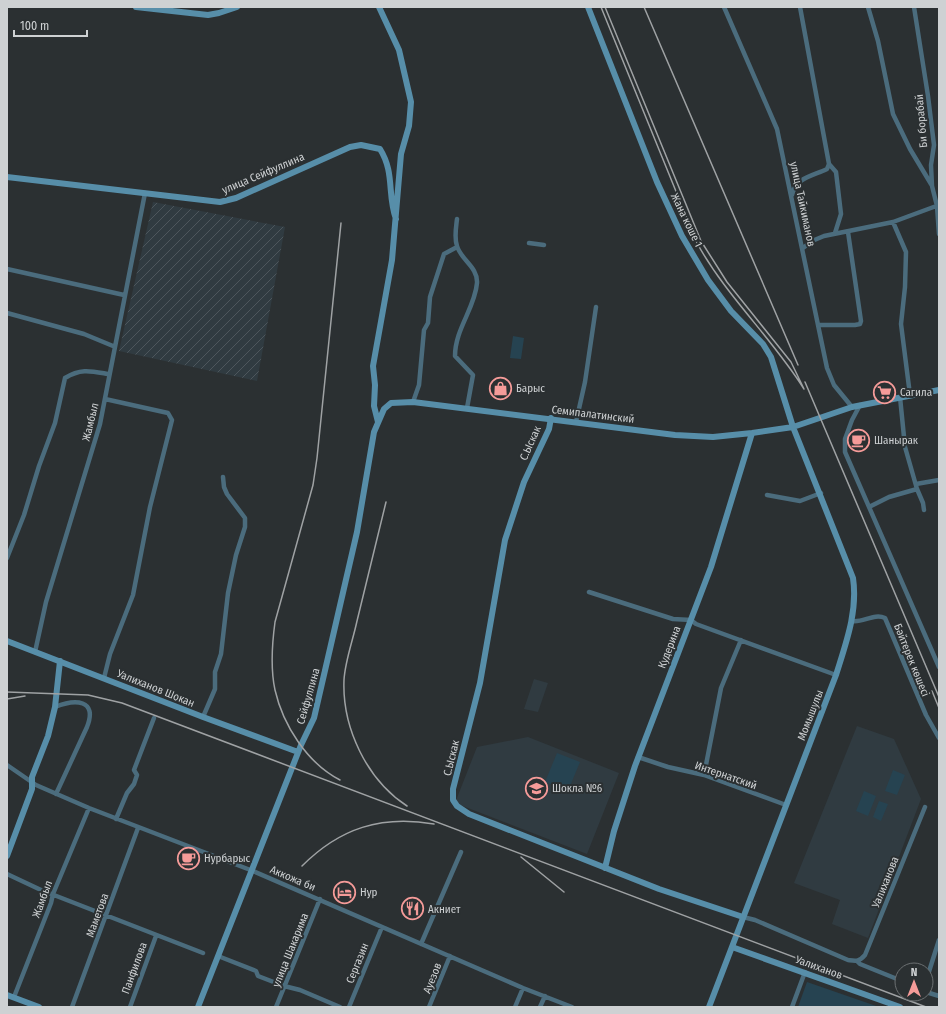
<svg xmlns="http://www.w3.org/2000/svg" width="946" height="1014" font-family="'Fira Sans Condensed',sans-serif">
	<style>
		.built { fill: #303b41 }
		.industrial { fill: url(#industrial-furrows) }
		.green { fill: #264351 }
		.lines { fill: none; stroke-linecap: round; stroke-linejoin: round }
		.street { stroke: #4b6c7d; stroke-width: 4.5 }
		.secondary { stroke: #578ea9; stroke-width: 6 }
		.rail { stroke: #9fa2a4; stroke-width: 1.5 }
		.labels { text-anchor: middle; stroke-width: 4; stroke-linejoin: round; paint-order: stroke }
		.street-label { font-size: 11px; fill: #ced1d3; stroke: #2b3032 }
		.poi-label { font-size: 11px; fill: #ced1d3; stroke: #2b3032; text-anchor: start }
	</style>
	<defs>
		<pattern id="industrial-furrows" width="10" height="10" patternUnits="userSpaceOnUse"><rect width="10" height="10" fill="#303b41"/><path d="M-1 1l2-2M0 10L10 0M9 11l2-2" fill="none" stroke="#4d565c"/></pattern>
	</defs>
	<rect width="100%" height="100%" fill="#2b3032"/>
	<!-- built -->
	<path class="built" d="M534,679L548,683L538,712L524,709Z
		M857,726L894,739L921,799L868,938L832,924L840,900L794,883Z
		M528,737L619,773L587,854L455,803L477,747Z"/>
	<!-- industrial -->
	<path class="industrial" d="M153,202L285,227L257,381L119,351Z"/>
	<!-- green -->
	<path class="green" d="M513,336L524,338L521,359L510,358Z
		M557,753L580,762L568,791L545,782Z
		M893,770L905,775L897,795L885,791Z
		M864,791L876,796L868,816L856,811Z
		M879,801L888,804L881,821L873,817Z
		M807,982L879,1007H798Z"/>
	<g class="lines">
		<!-- street -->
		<path class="street" d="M724,7L777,129L827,368L834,385L852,407
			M800,7L829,164L836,172L841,214L835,233
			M868,7L878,41L893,114L910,149L931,184
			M914,7L928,96L934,145L931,165L932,186L937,206L939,234
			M792,195C796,177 813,176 827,169L829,164
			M457,219C456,228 454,238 457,246C461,260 478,267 477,283C475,308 455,329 455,356L473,375L467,408
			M893,222L906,252L905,287L901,324L910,395
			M529,243L544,245
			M803,248L812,241L824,236L893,222L939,205
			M7,269L124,295
			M7,313L84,334L113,346
			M819,325H855L860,324L861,321L848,232
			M900,397L905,447L917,489L923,503L924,510
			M413,402L419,385L424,330L428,323L430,297L444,254L457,247
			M860,405L852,420L845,439V452L939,667
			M576,422L585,382L596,307
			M916,484L939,480
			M767,495L800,501L821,493
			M869,507L889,497L917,489
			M7,558L24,515L39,466L55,423L65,378C81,368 91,371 108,374
			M589,592L673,619L691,620L696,624L836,675
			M852,621C863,623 874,613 885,618L926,715L939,738
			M35,652L46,602L100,424L145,193
			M104,678L110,654L133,595L150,507L172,420L168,413L105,399
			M55,707C75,699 98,699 87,727L56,794
			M203,717L215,689V672L221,654L228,593L236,555L245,527V518L227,494L224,487L223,477
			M638,757L668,767L704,775L786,805
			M7,765L36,785L89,808L253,871L523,988L572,1007
			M704,775L721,688L741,640
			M116,819L127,793L134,784L137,775L134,770L154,718
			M7,874L41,890L203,953
			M743,917L755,920L848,960C856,961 859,962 865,955L925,807
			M421,944L461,852
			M218,956L256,971L258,976L284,986L300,990L340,1007
			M857,961L860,964L902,981
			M926,981L939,940
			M926,992L939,996
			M14,997L51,903L53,894L89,808
			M72,1007L138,828
			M130,1007L156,936
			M276,1007L320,899
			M349,1007L382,927
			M429,1007L450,956
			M515,1007L523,988
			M540,1007L545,996
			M792,1007L805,972"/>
		<!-- secondary -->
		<path class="secondary" d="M136,7L208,15L219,13L237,7
			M588,7L657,182L682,236L708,280L731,311L763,344L771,357L793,427L853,578C858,611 846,643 836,675L709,1007
			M7,177L220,202L236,198L350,147L361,145L380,149C395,173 387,194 396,219
			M551,418L549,429L524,482L505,540L480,683L453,789V800L457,806L469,814L659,889L743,917
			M378,422L374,406L375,385L373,366L392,260L401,154L409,126L411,102L399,50L379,7
			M7,641L203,717L298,752
			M7,856L32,789V777L48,736L55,707L60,661
			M605,868L614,831L635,766L711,567L752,433
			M732,947L900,1007
			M7,995L39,1007
			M198,1007L301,745L314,718L357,532L374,432L384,409L391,403L413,402L675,435L713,437L752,433L793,427L852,407L939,390"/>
		<!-- rail -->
		<path class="rail" d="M601,7L697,243C726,296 772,338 804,389L791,362L727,282L701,241L605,7
			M644,7L798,365
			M805,382L939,697
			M386,502C376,542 367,581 357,621C353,640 345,661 344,680C342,728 367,780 407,806
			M932,691L939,708
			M7,692L88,695L122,703L926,1007
			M7,699L25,696
			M340,780C307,763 283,725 275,690C270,667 272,644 275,622L313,485L317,458L341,223
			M521,857L564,892
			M302,866C340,828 381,815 434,824"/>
	</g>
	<!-- icons -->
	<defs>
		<symbol id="shop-ring" viewBox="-11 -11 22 22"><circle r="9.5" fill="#2b3032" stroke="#f59b99" stroke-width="1.5"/><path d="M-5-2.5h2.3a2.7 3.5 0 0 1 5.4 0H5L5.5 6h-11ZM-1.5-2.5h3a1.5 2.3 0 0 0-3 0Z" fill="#f59b99"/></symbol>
		<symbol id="supermarket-ring" viewBox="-11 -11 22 22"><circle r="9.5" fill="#2b3032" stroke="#f59b99" stroke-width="1.5"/><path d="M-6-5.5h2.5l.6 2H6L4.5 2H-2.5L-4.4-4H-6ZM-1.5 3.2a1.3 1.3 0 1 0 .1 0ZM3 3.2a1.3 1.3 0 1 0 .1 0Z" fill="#f59b99"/></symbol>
		<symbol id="cafe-ring" viewBox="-11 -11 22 22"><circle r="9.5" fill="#2b3032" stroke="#f59b99" stroke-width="1.5"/><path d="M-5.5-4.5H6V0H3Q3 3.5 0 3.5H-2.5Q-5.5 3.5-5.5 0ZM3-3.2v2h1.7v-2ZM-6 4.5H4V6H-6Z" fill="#f59b99"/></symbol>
		<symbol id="school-ring" viewBox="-11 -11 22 22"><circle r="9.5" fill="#2b3032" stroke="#f59b99" stroke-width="1.5"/><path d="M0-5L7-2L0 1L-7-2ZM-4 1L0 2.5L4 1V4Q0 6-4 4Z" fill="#f59b99"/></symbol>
		<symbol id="hotel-ring" viewBox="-11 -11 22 22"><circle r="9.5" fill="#2b3032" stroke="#f59b99" stroke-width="1.5"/><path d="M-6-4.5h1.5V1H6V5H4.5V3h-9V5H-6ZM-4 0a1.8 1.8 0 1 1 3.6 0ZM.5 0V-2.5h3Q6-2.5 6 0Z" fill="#f59b99"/></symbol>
		<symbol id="restaurant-ring" viewBox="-11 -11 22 22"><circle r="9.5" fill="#2b3032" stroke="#f59b99" stroke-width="1.5"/><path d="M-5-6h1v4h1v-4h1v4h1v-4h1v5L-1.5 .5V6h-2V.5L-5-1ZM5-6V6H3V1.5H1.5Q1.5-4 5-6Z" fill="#f59b99"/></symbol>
	</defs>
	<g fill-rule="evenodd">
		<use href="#shop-ring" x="488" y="376" width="25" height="25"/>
		<use href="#supermarket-ring" x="872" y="380" width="25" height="25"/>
		<use href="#cafe-ring" x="846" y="428" width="25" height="25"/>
		<use href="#school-ring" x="524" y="776" width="25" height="25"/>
		<use href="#cafe-ring" x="176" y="846" width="25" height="25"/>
		<use href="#hotel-ring" x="332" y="880" width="25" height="25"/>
		<use href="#restaurant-ring" x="400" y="896" width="25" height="25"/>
	</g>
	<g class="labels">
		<!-- street labels -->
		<g class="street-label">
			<text transform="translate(921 121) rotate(-95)" y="4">Би борабай</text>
			<text transform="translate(263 173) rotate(-23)" y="4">улица Сейфуллина</text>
			<text transform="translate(803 204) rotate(78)" y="4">улица Тайкиманов</text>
			<text transform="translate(687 220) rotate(64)" y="4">Жана коше 1</text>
			<text transform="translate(593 414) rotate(7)" y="4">Семипалатинский</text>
			<text transform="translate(90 422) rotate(-76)" y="4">Жамбыл</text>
			<text transform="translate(530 443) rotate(-66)" y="4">С.Ыскак</text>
			<text transform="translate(669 647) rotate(-69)" y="4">Кудерина</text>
			<text transform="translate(912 660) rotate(68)" y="4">Бәйтерек көшесі</text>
			<text transform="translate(156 688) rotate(22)" y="4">Уалиханов Шокан</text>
			<text transform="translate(308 696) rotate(-74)" y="4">Сейфуллина</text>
			<text transform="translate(810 715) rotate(-69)" y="4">Момышулы</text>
			<text transform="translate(451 758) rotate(-76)" y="4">С.Ыскак</text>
			<text transform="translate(726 775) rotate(19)" y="4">Интернатский</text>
			<text transform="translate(293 878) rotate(23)" y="4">Аккожа би</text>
			<text transform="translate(885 882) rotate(-68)" y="4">Уалиханова</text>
			<text transform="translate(42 899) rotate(-70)" y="4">Жамбыл</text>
			<text transform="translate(97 915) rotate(-70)" y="4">Маметова</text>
			<text transform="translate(290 950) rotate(-68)" y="4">улица Шакарима</text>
			<text transform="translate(357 963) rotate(-68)" y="4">Сергазин</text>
			<text transform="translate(819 967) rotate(20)" y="4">Уалиханов</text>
			<text transform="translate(134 968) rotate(-70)" y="4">Панфилова</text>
			<text transform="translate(432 978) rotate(-68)" y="4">Ауезов</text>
		</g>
		<!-- poi labels -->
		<g class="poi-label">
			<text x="516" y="392">Барыс</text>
			<text x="900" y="396">Сагила</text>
			<text x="874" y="444">Шанырак</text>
			<text x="552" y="792">Шокла №6</text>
			<text x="204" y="862">Нурбарыс</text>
			<text x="360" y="896">Нур</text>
			<text x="428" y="913">Акниет</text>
		</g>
	</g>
	<!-- border -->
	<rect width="946" height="1014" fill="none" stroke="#ced1d3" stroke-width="16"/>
	<!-- north arrow -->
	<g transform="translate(914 982)"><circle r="19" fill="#2b3032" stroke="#6c7072"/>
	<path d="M0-3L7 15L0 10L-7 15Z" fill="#f59b99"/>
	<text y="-6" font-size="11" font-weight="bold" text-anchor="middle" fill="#ced1d3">N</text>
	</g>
	<!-- scale -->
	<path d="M14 30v6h73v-6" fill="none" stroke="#ced1d3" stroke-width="2"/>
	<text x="20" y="30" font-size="12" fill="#ced1d3" stroke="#2b3032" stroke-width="3" paint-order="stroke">100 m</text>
</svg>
